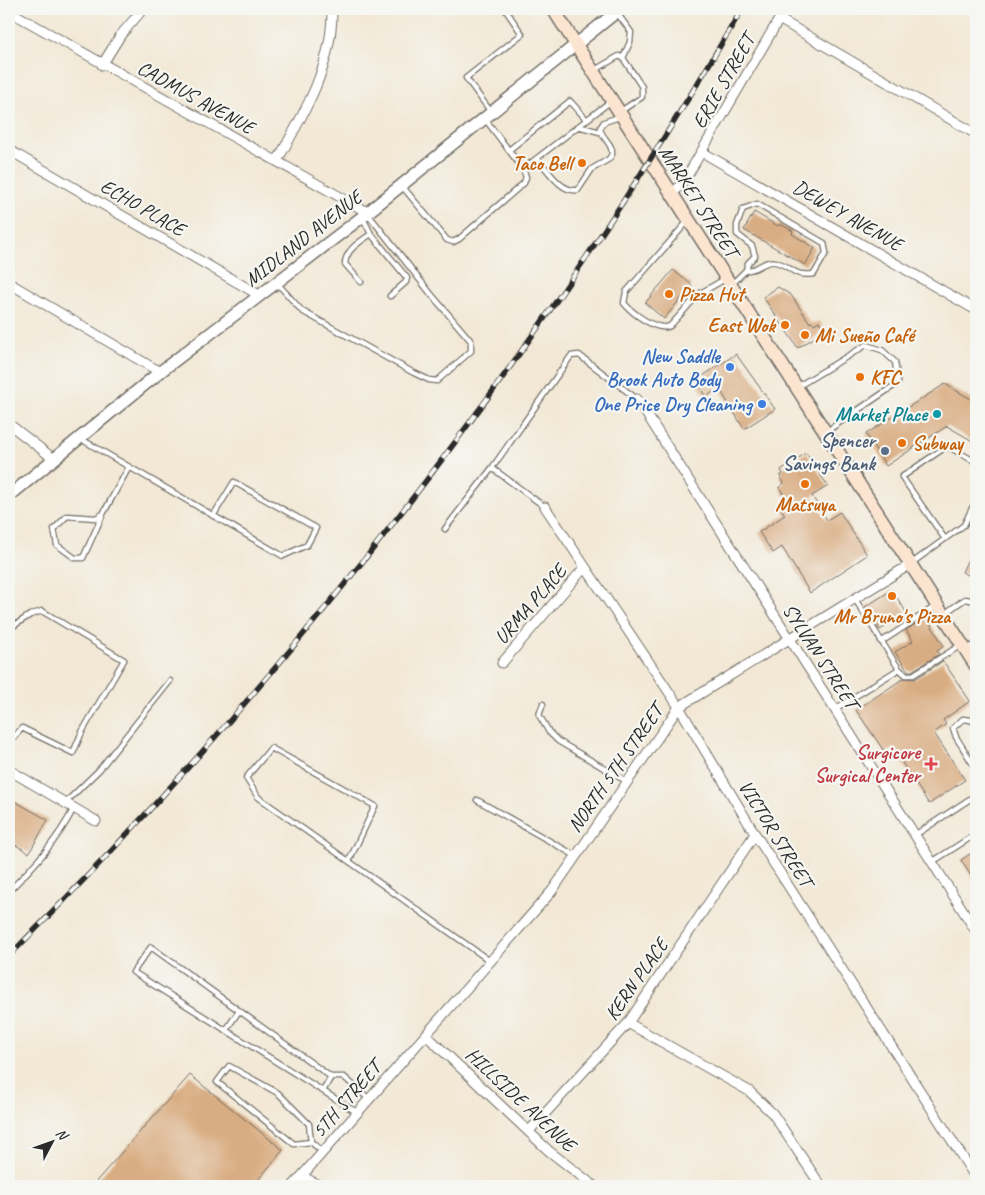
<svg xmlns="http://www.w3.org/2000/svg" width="985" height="1195" font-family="Caveat,sans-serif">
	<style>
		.building { fill: #d9ad83 }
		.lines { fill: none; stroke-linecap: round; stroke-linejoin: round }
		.service-casing { stroke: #716d66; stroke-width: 7 }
		.minor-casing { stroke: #716d66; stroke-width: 11 }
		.tertiary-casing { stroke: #716d66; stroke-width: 14 }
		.secondary-casing { stroke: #716d66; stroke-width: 15 }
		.service { stroke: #fff; stroke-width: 4.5 }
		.minor { stroke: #fff; stroke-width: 9 }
		.tertiary { stroke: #fff; stroke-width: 11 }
		.secondary { stroke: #fce5d0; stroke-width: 12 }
		.rail-casing { stroke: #2b2b2b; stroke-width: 5.5 }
		.rail { stroke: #f6f6f2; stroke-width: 4; stroke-dasharray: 11; stroke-linecap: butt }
		.food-dot { fill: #e8710a; stroke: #f6f6f2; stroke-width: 2 }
		.shop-dot { fill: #3f7fe0; stroke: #f6f6f2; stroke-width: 2 }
		.culture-dot { fill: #0f9aa8; stroke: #f6f6f2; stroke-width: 2 }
		.service-dot { fill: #5c6f8a; stroke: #f6f6f2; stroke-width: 2 }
		.health-dot { fill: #e0444e; stroke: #f6f6f2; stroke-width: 2 }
		.labels { text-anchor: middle; stroke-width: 4.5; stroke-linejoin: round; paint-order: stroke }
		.street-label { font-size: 20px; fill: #2b2b2b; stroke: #f6f6f2 }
		.food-label { font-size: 20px; font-weight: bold; fill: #c56008; stroke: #f6f6f2; text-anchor: start }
		.shop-label { font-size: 20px; font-weight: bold; fill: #366cbe; stroke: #f6f6f2; text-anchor: end }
		.culture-label { font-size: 20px; font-weight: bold; fill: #0d838f; stroke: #f6f6f2; text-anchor: end }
		.service-label { font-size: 20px; font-weight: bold; fill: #4e5e75; stroke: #f6f6f2; text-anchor: end }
		.health-label { font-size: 20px; font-weight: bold; fill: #be3a42; stroke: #f6f6f2; text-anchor: end }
	</style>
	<rect width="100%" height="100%" fill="#f6f6f2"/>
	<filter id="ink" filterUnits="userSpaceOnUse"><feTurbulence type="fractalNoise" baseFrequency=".02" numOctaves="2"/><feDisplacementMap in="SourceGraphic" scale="10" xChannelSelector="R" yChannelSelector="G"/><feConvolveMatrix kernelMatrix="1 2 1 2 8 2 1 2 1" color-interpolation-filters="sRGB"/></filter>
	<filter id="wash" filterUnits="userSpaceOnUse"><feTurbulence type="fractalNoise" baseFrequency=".0096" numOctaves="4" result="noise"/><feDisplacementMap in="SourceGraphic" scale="20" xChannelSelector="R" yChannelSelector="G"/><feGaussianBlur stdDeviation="1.12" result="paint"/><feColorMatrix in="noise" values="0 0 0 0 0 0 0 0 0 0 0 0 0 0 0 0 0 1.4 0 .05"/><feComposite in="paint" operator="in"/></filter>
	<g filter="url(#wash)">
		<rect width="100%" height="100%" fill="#f2e8d5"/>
		<g id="blocks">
			<!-- building -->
			<path class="building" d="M754,212L778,226L780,224L793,231L792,234L815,248L805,265L744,230Z
				M673,270L692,285L664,319L645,303Z
				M778,287L791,295L810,323L812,322L814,324L819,321L823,328L818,332L820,334L798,348L763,297Z
				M736,354L775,409L744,429L719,388L706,397L695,381Z
				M945,384L976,402V443L947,426L886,466L866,434Z
				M806,453L828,486L812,496L827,520L840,512L867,555L810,593L782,547L773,553L759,532L785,515L780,507L788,502L779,487L784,483L780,476L783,474L781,470Z
				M976,542V579L962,572Z
				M892,590L910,618L902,623L899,618L880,630L865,607Z
				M926,617L944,646L937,651L939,654L912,671H908L895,652L913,641L906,630Z
				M943,661L970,701L943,720L946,724L934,733L965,780L929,804L893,749L886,754L856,710L904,678L915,679Z
				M9,798L48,820L29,853L9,841Z
				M976,850V884L961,860Z
				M190,1075L283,1150L253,1186H92Z"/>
		</g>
	</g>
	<g filter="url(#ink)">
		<use href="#blocks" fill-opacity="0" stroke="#716d66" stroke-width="1"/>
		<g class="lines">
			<defs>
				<path id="service" d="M617,13L631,32L630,42L623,58
					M595,70L619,56L623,58L642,87V97L621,111
					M491,112L466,78L522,34L505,9
					M578,126L600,132
					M509,150L570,101L586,119
					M537,158C548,170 561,193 578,190L592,169L609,159L612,154C613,143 601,138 600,128L604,122L619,117
					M523,169L611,101
					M402,186L447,240L453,242L459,239L524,183L526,177L523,169L485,119
					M688,221L626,292L624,303C632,313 657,332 670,326L699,294L725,279
					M371,234L407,278L406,282L390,296
					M361,282L345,264C346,249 360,242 371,234L363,218
					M277,283L302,311L414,373L429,380L437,381L471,351V341L431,294L368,214
					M732,284L746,270L748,263L755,256L752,246L737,234V225L743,209L757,204L824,243L826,253L814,274C792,277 794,267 776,262C765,259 758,271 746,270
					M797,387L866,345L882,350L895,362L898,383L827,431
					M81,439L283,556L307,545L316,528L234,482L213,516
					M492,468L545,507
					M103,514L83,558H75L57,545L54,529L67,516L96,518L103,514L129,467
					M445,529L492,468L571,356L579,355L637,399
					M945,539L902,477L947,446L976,462
					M912,563L964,525L976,500
					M855,599L899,669
					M944,614L965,599L976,601
					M9,629L30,615L42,611L124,660L82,732L73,753L22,728L9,743
					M881,642L936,606
					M966,649L976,644
					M543,704L539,715L549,732L558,741L626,781
					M835,709L899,669L906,675H913L961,645
					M976,724L971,720L963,719L953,728L956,737L976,769
					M477,800L576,856
					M65,803L99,770L170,681
					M915,835L976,795
					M349,861L375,806L271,748L246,778L258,797L490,961
					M932,862L976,834
					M9,891C35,865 57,841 74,808
					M226,1030L239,1011
					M323,1091L331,1077
					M358,1113L133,972L151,947L331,1077H344L369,1099
					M311,1142L294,1144L217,1082L229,1066L278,1093L309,1124L311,1142L323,1152"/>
				<path id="minor" d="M9,11L367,212
					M779,19L976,134
					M102,65L120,36L143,9
					M9,150L259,295
					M702,152L976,310
					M277,161C304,114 333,65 332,9
					M673,194L686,178L785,9
					M9,283L160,372
					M637,399L976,931
					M9,424L54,459
					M545,507L679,707L755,834L976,1178
					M502,663L584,568
					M9,770L96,821
					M628,1023L749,1091L773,1114L821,1186
					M426,1035L549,1151L594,1186
					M529,1131L628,1023L755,834
					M302,1176L320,1186
					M293,1186L552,891L679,707L911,564"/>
				<path id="tertiary" d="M9,496L160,372L362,217L620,9"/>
				<path id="secondary" d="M553,9L976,666"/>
			</defs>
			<!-- service casing -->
			<use href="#service" class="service-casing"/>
			<!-- minor casing -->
			<use href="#minor" class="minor-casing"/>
			<!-- tertiary casing -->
			<use href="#tertiary" class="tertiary-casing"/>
			<!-- secondary casing -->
			<use href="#secondary" class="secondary-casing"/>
			<!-- service -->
			<use href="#service" class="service"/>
			<!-- minor -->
			<use href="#minor" class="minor"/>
			<!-- tertiary -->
			<use href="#tertiary" class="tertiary"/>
			<!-- secondary -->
			<use href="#secondary" class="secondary"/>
			<defs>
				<path id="rail" d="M9,956C293,673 540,355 742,9"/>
			</defs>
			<!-- rail casing -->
			<use href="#rail" class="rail-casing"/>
			<!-- rail -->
			<use href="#rail" class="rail"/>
		</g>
	</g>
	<!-- markers -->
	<g class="food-dot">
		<circle cx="582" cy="163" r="5"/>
		<circle cx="669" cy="294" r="5"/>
		<circle cx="785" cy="325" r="5"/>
		<circle cx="805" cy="335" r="5"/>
		<circle cx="860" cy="377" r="5"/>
		<circle cx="902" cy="443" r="5"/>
		<circle cx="805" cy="484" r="5"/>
		<circle cx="892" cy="596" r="5"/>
	</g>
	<g class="shop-dot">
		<circle cx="730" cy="367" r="5"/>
		<circle cx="762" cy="404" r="5"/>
	</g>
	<circle class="culture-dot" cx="937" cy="414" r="5"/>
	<circle class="service-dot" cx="885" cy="451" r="5"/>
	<path class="health-dot" d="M928.5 756.5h5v5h5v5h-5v5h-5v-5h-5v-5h5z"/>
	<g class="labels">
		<!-- street labels -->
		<g class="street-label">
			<text transform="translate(723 81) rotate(-60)" y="7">ERIE STREET</text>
			<text transform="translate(196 97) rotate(29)" y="7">CADMUS AVENUE</text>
			<text transform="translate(699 201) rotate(57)" y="7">MARKET STREET</text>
			<text transform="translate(143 207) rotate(30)" y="7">ECHO PLACE</text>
			<text transform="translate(848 215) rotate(30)" y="7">DEWEY AVENUE</text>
			<text transform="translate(303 238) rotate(-38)" y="7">MIDLAND AVENUE</text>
			<text transform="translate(530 604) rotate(-49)" y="7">URMA PLACE</text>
			<text transform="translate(821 656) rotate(57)" y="7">SYLVAN STREET</text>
			<text transform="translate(615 768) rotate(-55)" y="7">NORTH 5TH STREET</text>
			<text transform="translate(776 833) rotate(58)" y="7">VICTOR STREET</text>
			<text transform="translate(636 979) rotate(-55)" y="7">KERN PLACE</text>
			<text transform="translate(346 1099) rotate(-49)" y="7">5TH STREET</text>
			<text transform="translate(521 1099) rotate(43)" y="7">HILLSIDE AVENUE</text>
		</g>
		<!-- food labels -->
		<g class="food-label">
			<text x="572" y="170" text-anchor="end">Taco Bell</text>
			<text x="679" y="301">Pizza Hut</text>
			<text x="775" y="332" text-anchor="end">East Wok</text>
			<text x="815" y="342">Mi Sueño Café</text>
			<text x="870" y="384">KFC</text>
			<text x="912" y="450">Subway</text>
			<text x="805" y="511" text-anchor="middle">Matsuya</text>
			<text x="892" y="623" text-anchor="middle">Mr Bruno's Pizza</text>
		</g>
		<!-- shop labels -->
		<g class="shop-label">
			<text x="720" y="363">New Saddle<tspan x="720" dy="23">Brook Auto Body</tspan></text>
			<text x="752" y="411">One Price Dry Cleaning</text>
		</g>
		<!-- culture labels -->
		<g class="culture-label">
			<text x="927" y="421">Market Place</text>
		</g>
		<!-- service labels -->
		<g class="service-label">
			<text x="875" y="447">Spencer<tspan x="875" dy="23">Savings Bank</tspan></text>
		</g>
		<!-- health labels -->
		<g class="health-label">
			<text x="920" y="759">Surgicore<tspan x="920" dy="23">Surgical Center</tspan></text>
		</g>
	</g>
	<!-- margin -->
	<rect width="985" height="1195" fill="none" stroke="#f6f6f2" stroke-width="30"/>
	<!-- north arrow -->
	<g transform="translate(52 1142) rotate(49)" stroke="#f6f6f2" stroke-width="4" paint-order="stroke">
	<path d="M0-4L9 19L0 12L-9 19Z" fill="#2b2b2b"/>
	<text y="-8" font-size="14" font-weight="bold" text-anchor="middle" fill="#2b2b2b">N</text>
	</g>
</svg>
